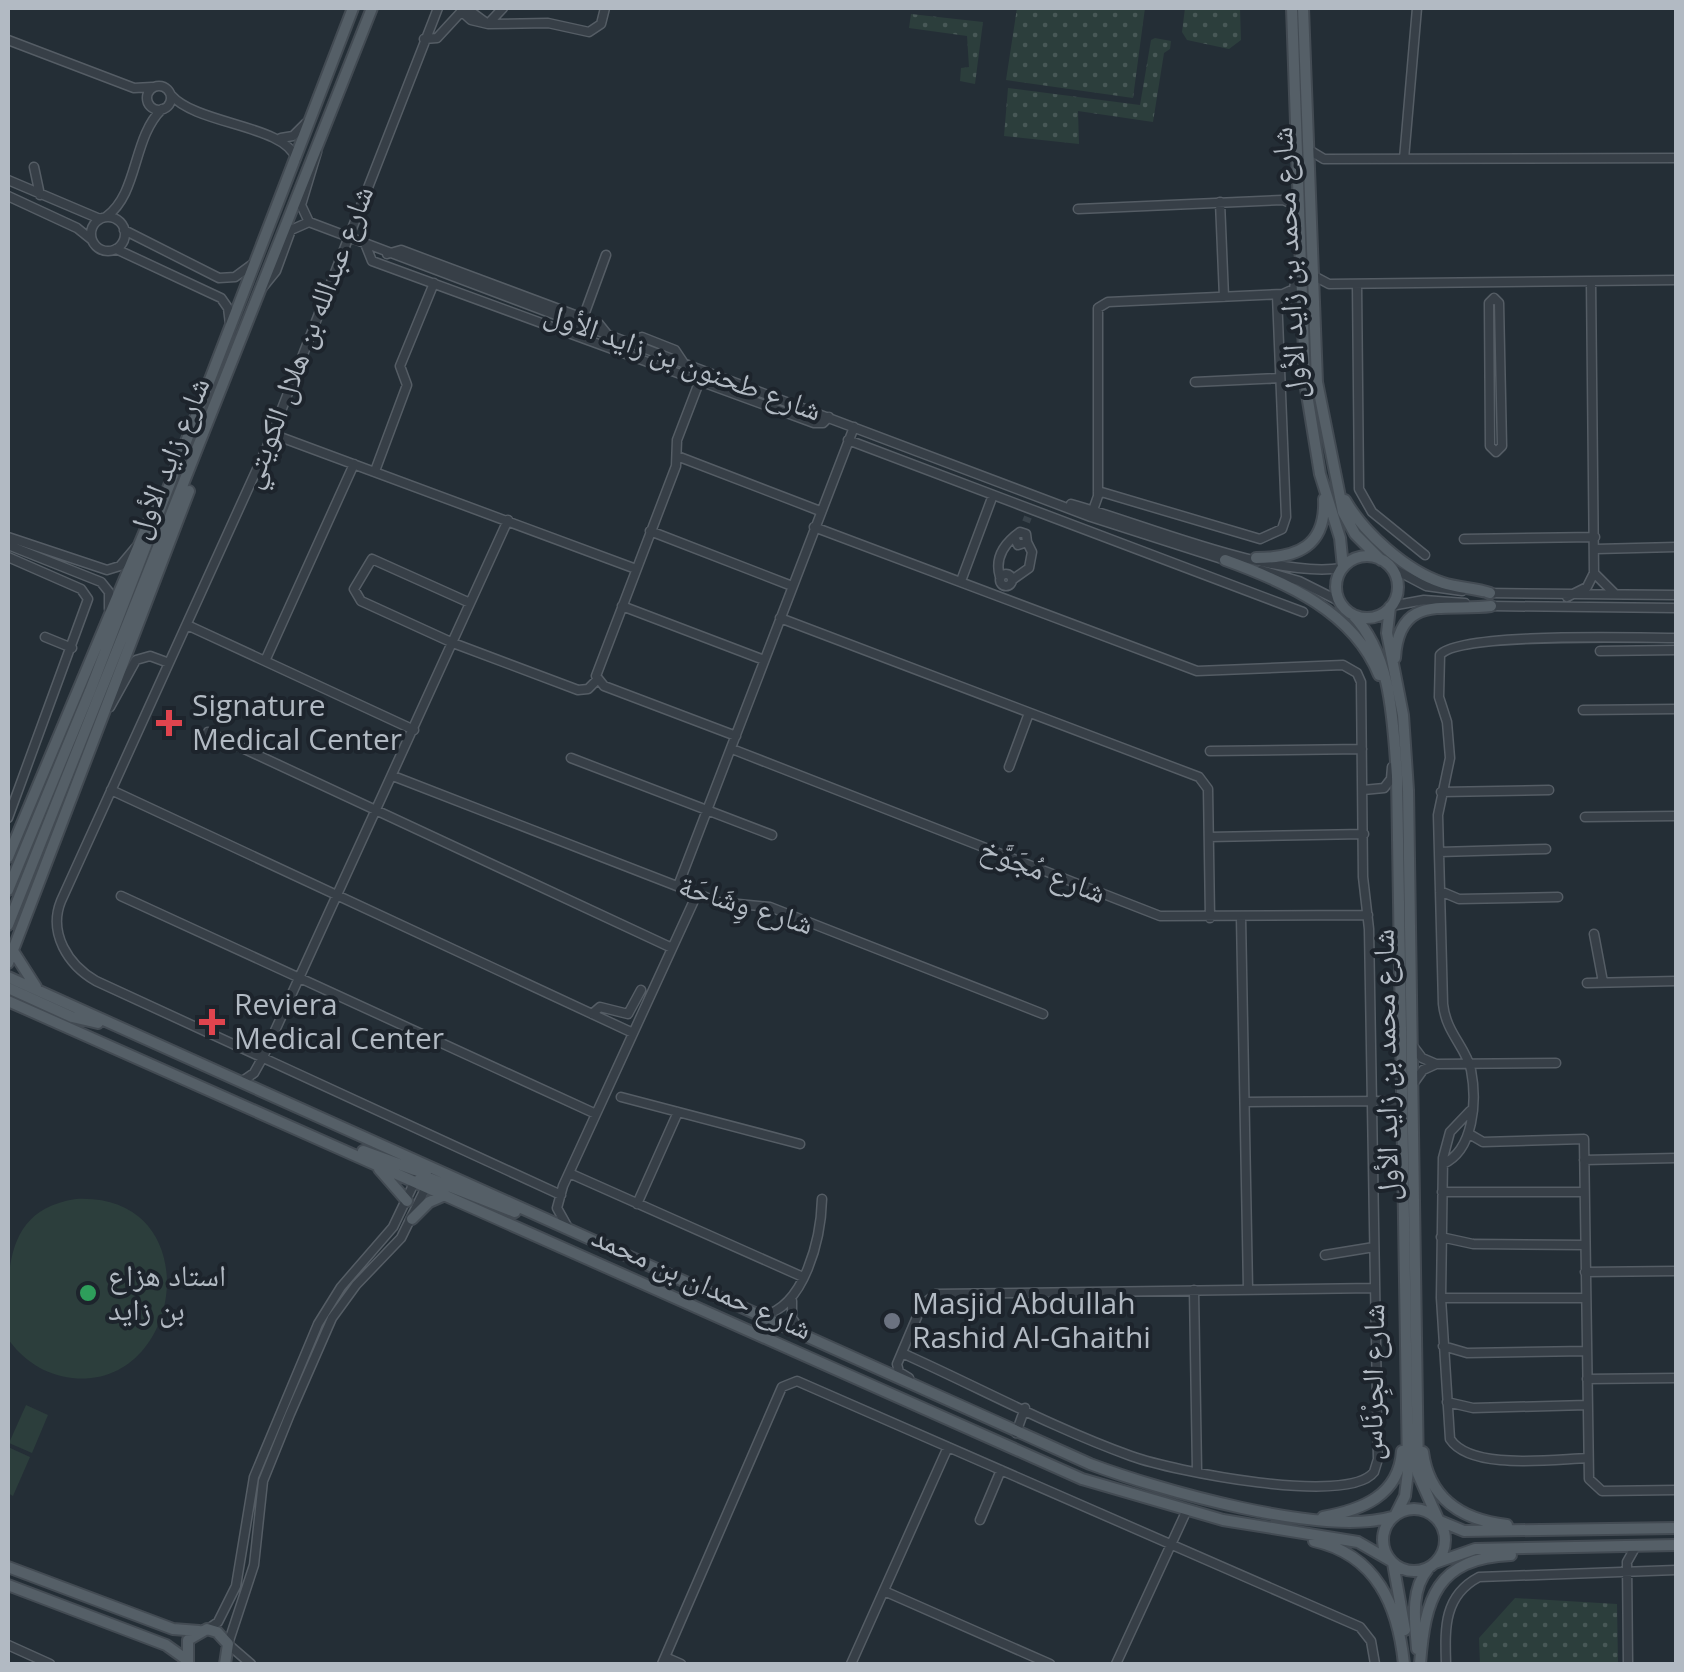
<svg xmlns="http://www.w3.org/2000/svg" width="1684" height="1672" font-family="'Open Sans','Noto Naskh Arabic',sans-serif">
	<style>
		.park { fill: url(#park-dots) }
		.pitch { fill: #2c3e3c }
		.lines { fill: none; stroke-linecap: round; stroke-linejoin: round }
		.minor-tunnel { stroke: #39434b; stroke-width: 8; stroke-dasharray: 8 4; stroke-linecap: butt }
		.minor-casing { stroke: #555d65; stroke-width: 11 }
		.major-casing { stroke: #434b53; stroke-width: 14 }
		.minor { stroke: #373f47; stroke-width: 8 }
		.major { stroke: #555f67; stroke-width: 10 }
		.health-dot { fill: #e0444e; stroke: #1d242c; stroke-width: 4 }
		.leisure-dot { fill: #2e9e5b; stroke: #1d242c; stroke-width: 4 }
		.worship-dot { fill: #6b7280; stroke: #1d242c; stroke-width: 4 }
		.labels { text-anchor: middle; stroke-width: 8; stroke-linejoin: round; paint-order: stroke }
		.street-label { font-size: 30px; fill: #b2bac3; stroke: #1d242c }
		.poi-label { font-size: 30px; fill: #b2bac3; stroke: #1d242c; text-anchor: start }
	</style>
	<defs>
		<pattern id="park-dots" width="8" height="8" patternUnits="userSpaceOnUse" patternTransform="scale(2.5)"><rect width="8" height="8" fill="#2c3e3c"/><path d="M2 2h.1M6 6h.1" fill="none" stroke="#485857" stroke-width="1.8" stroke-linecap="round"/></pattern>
	</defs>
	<rect width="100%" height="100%" fill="#242e36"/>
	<!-- park -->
	<path class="park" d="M1017,8H1145L1133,98L1006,80Z
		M1185,8H1240L1241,40L1229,49L1187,40L1182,32Z
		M911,14L983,22L975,84L960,81L961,68L969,67L967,36L909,28Z
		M1155,38L1171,41L1170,49L1164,53L1153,122L1078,111L1079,144L1004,136L1008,88L1140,105L1151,40Z
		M1515,1598L1617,1604L1618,1664H1480L1479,1638Z"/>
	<!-- pitch -->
	<path class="pitch" d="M76,1199C210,1192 185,1390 72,1378C45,1375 23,1360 8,1339C8,1279 0,1210 76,1199Z
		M26,1405L48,1415L32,1453L9,1443Z
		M8,1447L30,1457L13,1496L8,1493Z"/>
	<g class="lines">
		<!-- minor-tunnel -->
		<path class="minor-tunnel" d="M1026,522L1028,517"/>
		<defs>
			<path id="minor" d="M438,8L267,447L61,901C48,933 68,965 96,981L561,1195
				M466,8L485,22
				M503,8L488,24L548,23L589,32L601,24L605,8
				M461,11L471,20L488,24
				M424,39L437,38L461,12
				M8,40L134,88L152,87
				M147 98a12 12 0 1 1 24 0a12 12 0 1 1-24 0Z
				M171,95C197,125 286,125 296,159
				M281,138L293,136L306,123
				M1309,150L1324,159L1676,158
				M317,152L301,205L309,222L1091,517L1228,561
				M1404,159L1417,8
				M34,167L40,195
				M8,180L100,219
				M8,196L77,228L92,240
				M1220,202L1224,297
				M1078,209L1283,200L1290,203L1295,214
				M106,217C139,193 132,138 162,109
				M91 234a17 17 0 1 1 34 0a17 17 0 1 1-34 0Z
				M124,230L219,278L235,277L254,263
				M366,246L372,261L814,423H823L829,417
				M116,249L221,298L228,308L230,324
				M387,254L401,250L599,324L607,334
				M1314,276L1329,284L1676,280
				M1357,284L1359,489L1372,512L1425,555
				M263,287L276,271L291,230L309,222
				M1283,294L1294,289L1297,271
				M1494,298L1499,303L1502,446L1496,452L1490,446L1489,303Z
				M583,318L606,255
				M630,342L642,337L675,350L683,362
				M700,380L677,440L676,466L596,676L604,686L736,736
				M1195,382L1280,378
				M272,434L636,569
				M848,440L1303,612
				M677,456L820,511
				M375,471L407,385L400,366L434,283
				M1098,491L1260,539L1282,529L1286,517L1277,295
				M1071,504C1144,524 1270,579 1342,568
				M1093,510L1098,496V308L1108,302L1283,294L1294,298L1298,311
				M814,527L1197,671L1343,665L1357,673L1361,682L1363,877L1369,929L1378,1459L1374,1472C1348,1506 1172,1471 1131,1456C1053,1428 978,1387 902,1353
				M650,531L792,586
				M8,537L107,570L120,566L136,547
				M1464,539L1595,537
				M8,545L101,582L109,592V609
				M1596,549L1676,547
				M8,557L81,589L88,599L8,818
				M1390,567L1426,586L1462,591
				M1261,570L1299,581L1339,601
				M1594,573L1615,594
				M1000 580a6 6 0 1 1 12 0a6 6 0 1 1-12 0Z
				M1000,577C994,557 1006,542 1020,532L1026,534L1027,542L1018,545L1014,537
				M1012,580L1029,568L1032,552L1027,542
				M961,581L993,495
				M1486,593L1676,595
				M1567,597L1587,587L1594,573L1591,281
				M470,603L372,559L354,589L361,601L453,643L578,690L588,689L597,680
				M622,606L764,660
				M1391,606L1424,600L1465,603
				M1489,606L1676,608
				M780,618L1199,777L1208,789L1210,918
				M187,625L414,730
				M45,637L72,648
				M1600,651L1676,650
				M265,661L354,464
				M110,707L136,660L150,656L169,663
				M1583,710L1676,709
				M208,732L672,948
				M732,749L1160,916L1368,915
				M1210,751L1362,749
				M571,758L772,835
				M1009,767L1029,713
				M393,776L718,902L770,907L1043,1014
				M111,790L633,1033
				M1363,790L1384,788L1391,779L1392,767
				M1441,792L1549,790
				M1585,817L1676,816
				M1209,837L1364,834
				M1439,852L1546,849
				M678,886L854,427
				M1440,891L1459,899L1558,897
				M121,896L596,1114
				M1241,917L1248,1289
				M1594,934L1603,982
				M1587,983L1676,981
				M592,1014L600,1007L628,1014L641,990
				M1413,1046L1422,1058L1436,1064
				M241,1082L254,1073L263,1057L508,520
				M1413,1084L1423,1070L1436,1064L1556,1063
				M621,1097L800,1144
				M1246,1102L1387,1101L1401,1108
				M1470,1111L1450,1132L1443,1158L1441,1298L1450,1439C1471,1471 1553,1459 1588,1458
				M1471,1135L1483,1142L1584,1139L1589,1479L1602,1491L1676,1490
				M1584,1160L1676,1158
				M1443,1164C1474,1150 1477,1101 1471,1070C1466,1047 1446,1033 1443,1004L1438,815L1450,758L1447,722L1439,697L1440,655C1458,632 1638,638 1676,638
				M569,1173L803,1277
				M1442,1192H1584
				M637,1204L678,1112
				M567,1226L557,1208L563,1186L697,894
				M1441,1237L1473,1244L1585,1245
				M1325,1255L1374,1247
				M1585,1272L1676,1271
				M1194,1290L1197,1471
				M1441,1298H1586
				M792,1301V1318L802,1334
				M762,1316C805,1307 821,1238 822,1199
				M1443,1346L1467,1353L1586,1351
				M909,1378L899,1372L897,1364L922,1305L936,1294L1374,1288
				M1587,1379L1676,1378
				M1447,1402L1473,1408L1587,1405
				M1016,1433L1025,1408
				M980,1520L1001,1470
				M884,1591L1050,1664
				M208,1629L218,1622L236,1586L254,1477L318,1324L341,1287L393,1227L416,1179
				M228,1644L254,1565L263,1481L290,1414L332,1318L356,1285L401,1238L427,1185
				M8,1645L50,1664
				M229,1645L251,1664
				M665,1657L681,1664
				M662,1664L782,1387L797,1381L1360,1627L1371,1641L1375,1664
				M851,1664L948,1447
				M1116,1664L1186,1512
				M1446,1664C1445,1629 1443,1596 1479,1577L1676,1570
				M1628,1664L1627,1562L1636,1546"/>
			<path id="major" d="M1292,8L1305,382L1320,474L1340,538L1343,567
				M1303,8L1317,382L1343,512L1355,534L1381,560
				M1345,500C1364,533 1406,571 1443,583C1458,588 1475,588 1490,593
				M1336 587a31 31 0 1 1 62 0a31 31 0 1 1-62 0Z
				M1256,558C1298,558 1326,546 1324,499
				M1225,560C1286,582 1354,612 1379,675
				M1390,607L1387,633L1403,715L1408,790L1418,1474L1438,1519
				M1352,614C1392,655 1393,722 1397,776L1408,1471L1405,1496L1396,1514
				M1395,658C1399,592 1447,612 1491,606
				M8,857L160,495
				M8,890L90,691L353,8
				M8,925L372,8
				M13,951L36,987
				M8,963L189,491
				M8,977L1090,1464C1159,1490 1323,1537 1392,1517
				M8,988L72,1017L98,1023
				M8,1001L1082,1479L1223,1520L1358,1542L1391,1561
				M363,1151L426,1174
				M379,1169L407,1201
				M415,1182L426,1177L515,1212
				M412,1219L429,1202L445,1195
				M1423,1452C1429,1499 1462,1520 1507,1525
				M1383 1540a31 31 0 1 1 62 0a31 31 0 1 1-62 0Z
				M1323,1517C1361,1510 1399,1496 1402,1451
				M1440,1521L1464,1531L1676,1528
				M1314,1541C1377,1555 1398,1606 1404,1664
				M1393,1563L1405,1630
				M1435,1563L1475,1549L1676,1545
				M8,1567L173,1629L199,1631
				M8,1585L166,1645L187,1660
				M1417,1649C1415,1622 1410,1590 1428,1569
				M188,1662V1640L207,1629L217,1632L228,1644L225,1664
				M1420,1664C1425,1599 1436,1558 1511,1555"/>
		</defs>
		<!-- minor casing -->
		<use href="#minor" class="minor-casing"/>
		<!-- major casing -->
		<use href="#major" class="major-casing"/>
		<!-- minor -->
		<use href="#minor" class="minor"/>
		<!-- major -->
		<use href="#major" class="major"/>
	</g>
	<!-- markers -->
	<g class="health-dot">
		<path d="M164 708h10v10h10v10h-10v10h-10v-10h-10v-10h10z"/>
		<path d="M207 1007h10v10h10v10h-10v10h-10v-10h-10v-10h10z"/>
	</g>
	<circle class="leisure-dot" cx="88" cy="1293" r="10"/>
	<circle class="worship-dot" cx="892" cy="1321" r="10"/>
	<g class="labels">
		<!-- street labels -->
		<g class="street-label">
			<text transform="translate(1289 263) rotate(-93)" y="10">شارع محمد بن زايد الأول</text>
			<text transform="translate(307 337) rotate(-69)" y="10">شارع عبدالله بن هلال الكويتي</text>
			<text transform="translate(683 362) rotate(20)" y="10">شارع طحنون بن زايد الأول</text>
			<text transform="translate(169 458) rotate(-68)" y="10">شارع زايد الأول</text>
			<text transform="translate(1043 871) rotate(21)" y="10">شارع مُجَوَّخ</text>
			<text transform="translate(746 905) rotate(17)" y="10">شارع وِشَاحَة</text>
			<text transform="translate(1386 1065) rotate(-91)" y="10">شارع محمد بن زايد الأول</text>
			<text transform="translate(702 1283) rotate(24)" y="10">شارع حمدان بن محمد</text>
			<text transform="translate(1373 1382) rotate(-89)" y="10">شارع الجِرْنَاس</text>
		</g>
		<!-- poi labels -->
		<g class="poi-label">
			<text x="192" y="716">Signature<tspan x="192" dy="34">Medical Center</tspan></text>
			<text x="234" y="1015">Reviera<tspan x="234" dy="34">Medical Center</tspan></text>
			<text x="108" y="1286">استاد هزاع<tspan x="108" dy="34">بن زايد</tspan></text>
			<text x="912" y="1314">Masjid Abdullah<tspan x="912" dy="34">Rashid Al-Ghaithi</tspan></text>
		</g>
	</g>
	<!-- border -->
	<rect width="1684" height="1672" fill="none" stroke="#b2bac3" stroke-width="20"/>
</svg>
